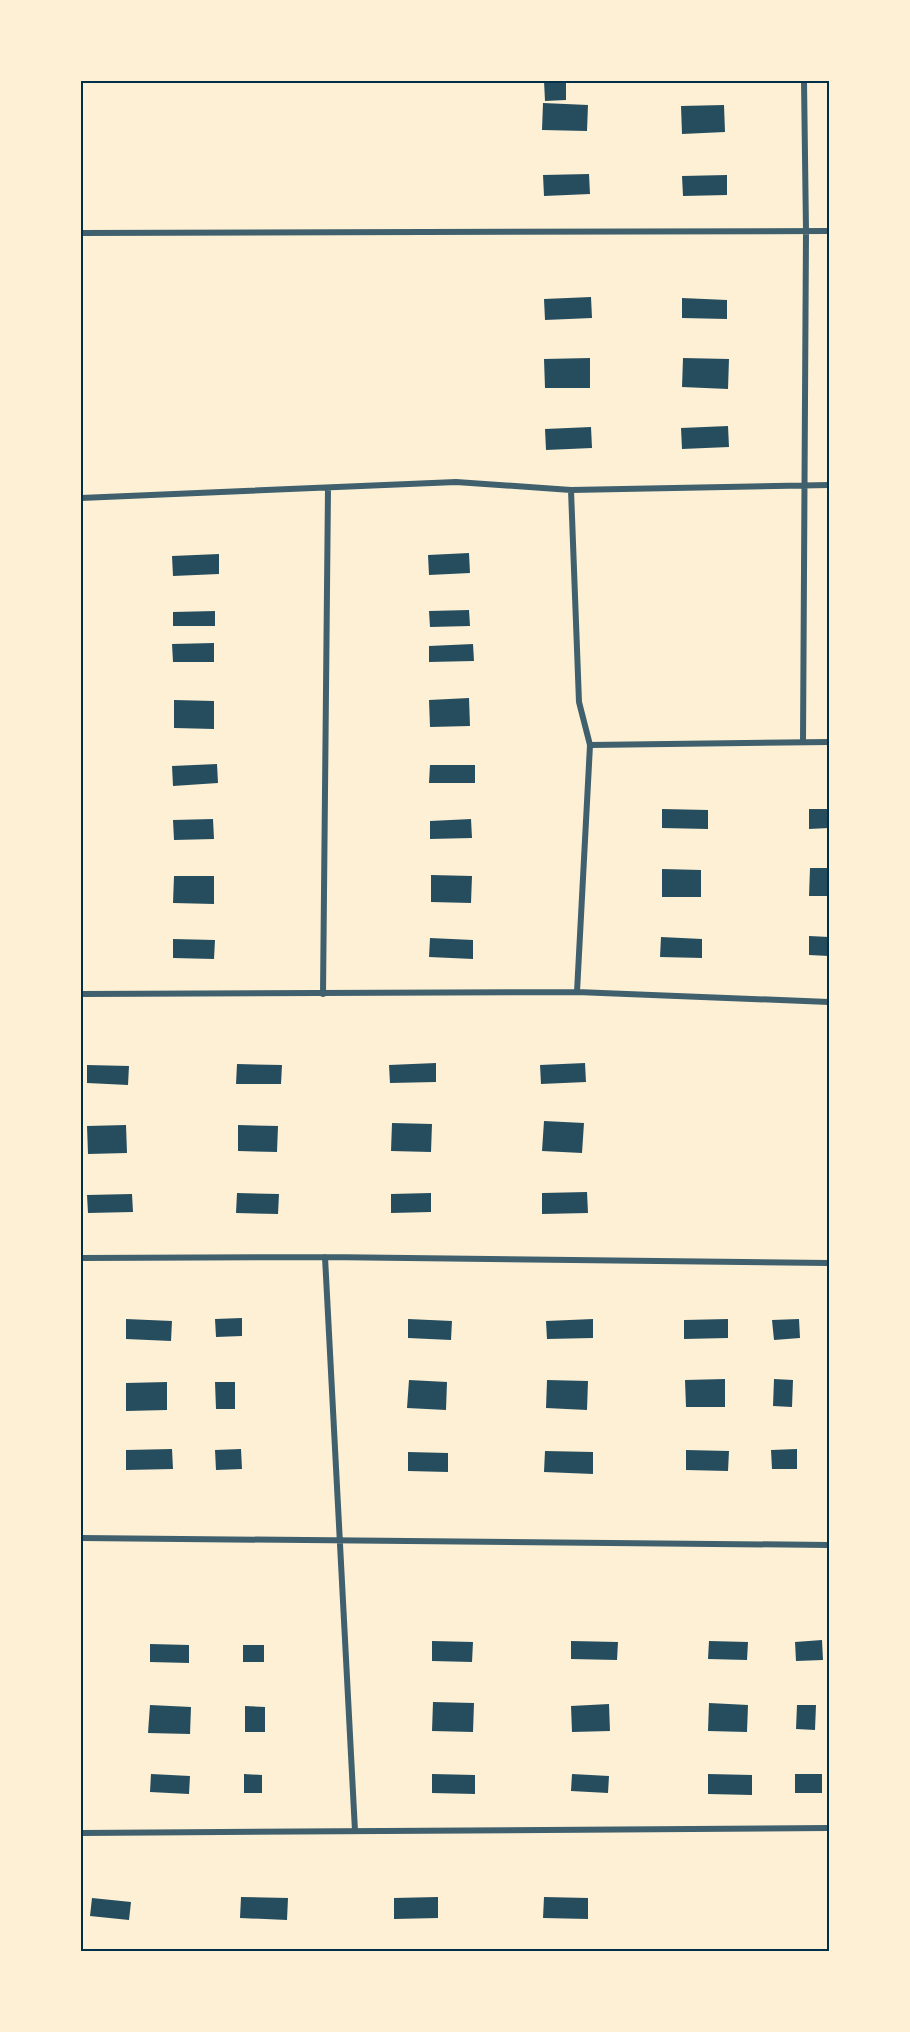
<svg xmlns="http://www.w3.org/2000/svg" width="910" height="2032" font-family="Signika,sans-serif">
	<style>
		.building { fill: #264d5e }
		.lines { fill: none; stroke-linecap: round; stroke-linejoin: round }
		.minor { stroke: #3f606c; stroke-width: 6 }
		.neatline { fill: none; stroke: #003049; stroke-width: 2 }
	</style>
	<rect width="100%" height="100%" fill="#fdf0d5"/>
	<!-- building -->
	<path class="building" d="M544,81H566V100L545,101Z
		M543,103L588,105L587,131L542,130Z
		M724,105L725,132L682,134L681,106Z
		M589,174L590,194L544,196L543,175Z
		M727,175V195L683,196L682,176Z
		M591,297L592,318L545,320L544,299Z
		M682,298L727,300V319L682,318Z
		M590,358V388H545L544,359Z
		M683,358L729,359L728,389L682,387Z
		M728,426L729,447L682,449L681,428Z
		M591,427L592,448L546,450L545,429Z
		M469,553L470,573L429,575L428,555Z
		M219,554V574L173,576L172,556Z
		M469,610L470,626L430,627L429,611Z
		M215,611V626H173V612Z
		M214,643V662H173L172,644Z
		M473,644L474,661L429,662V646Z
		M469,698L470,726L430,727L429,700Z
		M174,700L214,701V729L174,728Z
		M217,764L218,783L173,786L172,766Z
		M430,765H475V783H429Z
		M662,809L708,810V829L662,828Z
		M809,809H829V828L809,829Z
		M213,819L214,839L174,840L173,820Z
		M471,819L472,838L430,839V821Z
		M810,868H829V896H809Z
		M662,869L701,870V897H662Z
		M431,875L472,876L471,903L431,902Z
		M174,876H214V904L173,903Z
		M809,936L829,937V956L809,955Z
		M661,937L702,939V958L660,957Z
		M430,938L473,940V959L429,957Z
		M173,939L215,940L214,959L173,958Z
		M436,1063V1082L390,1083L389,1065Z
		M585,1063L586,1082L541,1084L540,1065Z
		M237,1064L282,1065L281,1084H236Z
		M87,1065L129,1066L128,1085L87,1083Z
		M544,1121L584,1123L582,1153L542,1151Z
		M392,1123L432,1124L431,1152L391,1151Z
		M126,1125L127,1153L88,1154L87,1126Z
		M238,1125L278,1126L277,1152L238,1151Z
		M587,1192L588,1213L542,1214V1193Z
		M237,1193L279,1194L278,1214L236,1213Z
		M431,1193V1212L391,1213V1194Z
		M132,1194L133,1212L88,1213L87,1195Z
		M242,1318V1336L216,1337L215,1319Z
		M126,1319L172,1321L171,1341L126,1339Z
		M408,1319L452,1321L451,1340L408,1338Z
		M593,1319V1338L547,1339L546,1321Z
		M728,1319V1338L684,1339V1320Z
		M799,1319L800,1338L774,1340L772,1320Z
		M725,1379V1407H686L685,1380Z
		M774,1379L793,1380L792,1407L773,1406Z
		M409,1380L447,1382L446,1410L407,1408Z
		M547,1380L588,1381L587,1410L546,1408Z
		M167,1382V1410L126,1411V1383Z
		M215,1382H235V1409H216Z
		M172,1449L173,1469L126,1470V1450Z
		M241,1449L242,1469L216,1470L215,1450Z
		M797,1449V1469H772L771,1450Z
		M686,1450L729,1451L728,1471L686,1470Z
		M545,1451L593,1452V1474L544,1472Z
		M408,1452L448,1453V1472L408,1471Z
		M822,1640L823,1660L796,1661L795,1642Z
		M432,1641L473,1642L472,1662L432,1661Z
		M571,1641L618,1642L617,1660L571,1659Z
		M709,1641L748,1642L747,1660L708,1659Z
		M150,1644L189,1645V1663L150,1662Z
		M243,1645H264V1662H243Z
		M433,1702L474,1703L473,1732L432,1731Z
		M709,1703L748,1705L747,1732L708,1731Z
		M609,1704L610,1731L572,1732L571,1706Z
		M150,1705L191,1707L190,1734L148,1733Z
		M797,1705H816L815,1730L796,1729Z
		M245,1706L265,1707V1732H245Z
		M151,1774L190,1776L189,1794L150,1792Z
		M244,1774L262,1775V1793H244Z
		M432,1774L475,1775V1794L432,1793Z
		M572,1774L609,1776L608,1793L571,1791Z
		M708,1774L752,1775V1795L708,1794Z
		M795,1774H822V1793H795Z
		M241,1897L288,1898L287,1920L240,1918Z
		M438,1897V1918L394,1919V1898Z
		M544,1897L588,1898V1919L543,1918Z
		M92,1898L131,1902L129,1920L90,1916Z"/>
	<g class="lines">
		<!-- minor -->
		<path class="minor" d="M81,233L829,231
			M571,490L579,702L590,745L577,992
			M81,498L456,482L571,490L829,485
			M803,742L806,231L804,81
			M590,745L829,742
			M81,994L577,992L829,1002
			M323,994L328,488
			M325,1257L355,1831
			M81,1258L325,1257L829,1263
			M81,1538L829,1545
			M81,1833L829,1828"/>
	</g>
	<!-- border -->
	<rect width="910" height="2032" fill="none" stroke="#fdf0d5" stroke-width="165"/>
	<rect x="82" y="82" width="746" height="1868" class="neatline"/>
</svg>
